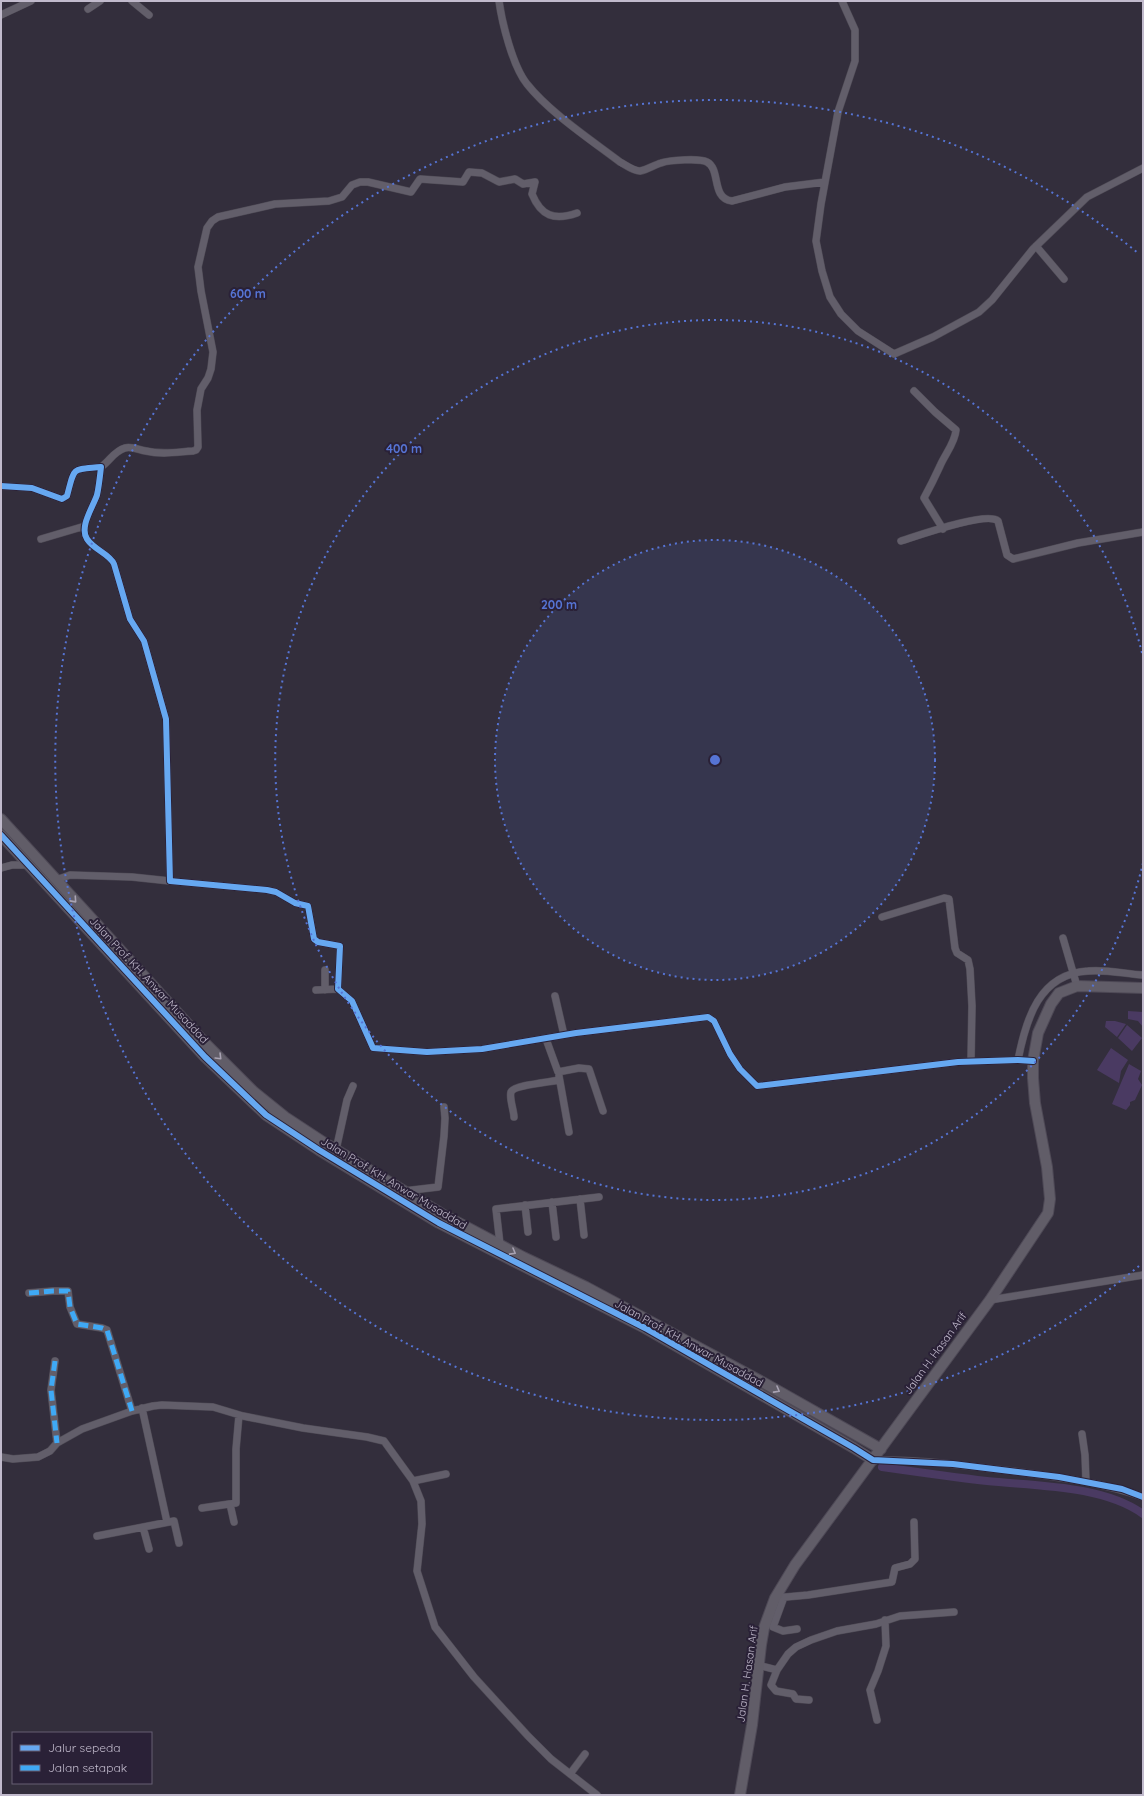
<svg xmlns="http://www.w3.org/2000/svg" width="1144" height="1796" font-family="Quicksand,sans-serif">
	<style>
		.water { fill: #4a3a62 }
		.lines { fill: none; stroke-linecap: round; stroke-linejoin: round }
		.canal { stroke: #4a3a62; stroke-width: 8 }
		.street-casing { stroke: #4e4a55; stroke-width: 8 }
		.secondary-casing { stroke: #4e4956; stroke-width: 12 }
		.street { stroke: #625e6a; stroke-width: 7 }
		.secondary { stroke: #615d68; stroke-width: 10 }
		.quiet { stroke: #3fa9f5; stroke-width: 5; stroke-dasharray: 10 5; stroke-linecap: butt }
		.cycleway-casing { stroke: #2a2137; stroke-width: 8 }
		.cycleway { stroke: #66a8f1; stroke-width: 6 }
		.oneway { stroke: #a9a3b3 }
		.ring { fill: none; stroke: #5674d4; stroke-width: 2; stroke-dasharray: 2 4 }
		.labels { text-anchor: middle; stroke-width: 4; stroke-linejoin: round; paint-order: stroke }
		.street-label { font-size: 11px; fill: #c1bacc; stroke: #2a2137 }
		.centre { fill: #5674d4; stroke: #2a2137; stroke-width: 2 }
		.ring-label { font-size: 12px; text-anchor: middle; font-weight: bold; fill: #5674d4; stroke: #2a2137; stroke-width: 4; stroke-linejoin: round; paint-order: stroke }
	</style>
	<rect width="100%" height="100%" fill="#332e3c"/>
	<!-- water -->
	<path class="water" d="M1128,1011L1143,1012V1027L1138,1021L1128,1019Z
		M1106,1021H1115L1126,1024L1117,1037L1105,1027Z
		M1127,1025L1142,1038L1132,1051L1118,1038Z
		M1111,1048L1128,1060L1121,1071L1119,1083L1097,1070Z
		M1129,1064L1141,1071L1138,1079L1142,1085L1135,1100L1130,1102V1105L1126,1110L1112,1104Z"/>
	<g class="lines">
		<!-- canal -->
		<path class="canal" d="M882,1467C917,1472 952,1477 987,1481C1035,1486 1103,1485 1143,1514"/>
		<defs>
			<path id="street" d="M132,1L149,15
				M499,1C502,23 513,67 527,84C549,112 591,140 620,162C626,165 633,171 640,171C647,170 654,165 661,163C669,160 700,158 707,162C721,169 711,199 732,201L785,187L825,182
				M842,1L855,30V61L838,112L821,204L816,241L822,271L830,297L841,314L858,331L894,354L933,337L979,312L992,300L1033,249L1087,197L1143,168
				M88,9L100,1
				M1,15L31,1
				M1036,246L1064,279
				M914,391L935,412L956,430C955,443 945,454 940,466C935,477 930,487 924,498L943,529
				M101,467C110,461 114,451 125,448C132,446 139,450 146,451C162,455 177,452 193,451L196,450L198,447L197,410L201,389L208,378L211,369L213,352L201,291L198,267L207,228L212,221L218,217L275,204L329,201L342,197L352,185L360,182H368L411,192L420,179L463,182L469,172L482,173L499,182L515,179L523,184L535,182L532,194C541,216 554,221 577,213
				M1,486L32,488L62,499L67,496C75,466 71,470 101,467C100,476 99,486 97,495C93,507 79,527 87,539C94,550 110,554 114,564L130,619L144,641L166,719L170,881L267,890L276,892L295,903L308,906L314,939L318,942L340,946L338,989L352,1001L373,1048L427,1052L482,1049L576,1033L708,1017L714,1021L730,1054L740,1069L757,1086L958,1062L1018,1060L1033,1061
				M41,539L85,526
				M901,541C917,536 987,511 998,521L1007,555L1013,559L1078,543L1143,532
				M1,868L12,865H29
				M56,880L70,875L132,877L170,881
				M882,917L944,898L949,899L955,948L957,953L968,960L970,969L972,1006L971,1061
				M1063,938L1077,986
				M325,970V990
				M316,990L338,989
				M555,996L564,1035
				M546,1039L558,1072L579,1068L589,1069L603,1111
				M1018,1060C1026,1019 1039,974 1088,971C1106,969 1125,974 1143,975
				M559,1076L569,1132
				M514,1117C514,1111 509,1098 511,1092C514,1085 551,1082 559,1080
				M336,1150L347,1100L353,1086
				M404,1191L438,1187L444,1136L445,1118L444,1107
				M580,1199L584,1235
				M552,1202L556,1237
				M525,1205L528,1232
				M500,1244L496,1209L599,1197
				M29,1293L53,1291H68L70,1307L77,1324L102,1328L107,1330L132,1411
				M990,1300L1143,1275
				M55,1361L51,1390L57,1443
				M142,1408L167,1522
				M1082,1434L1085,1455L1086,1482
				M1,1457L13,1459L38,1457L50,1451L57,1443L82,1429L132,1411L153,1406L162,1405L213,1407L243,1416L303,1428L367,1437L384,1441L413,1481L421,1501L422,1524L417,1571L435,1627L474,1677L528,1736L551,1759L597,1795
				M873,1460C919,1459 966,1466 1012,1471C1056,1477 1101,1482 1143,1497
				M413,1481L446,1474
				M230,1504L234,1522
				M202,1508L236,1503V1449L239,1415
				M143,1527L149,1549
				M97,1536L174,1521L179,1543
				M784,1597L773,1627L783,1631L797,1629
				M775,1598L808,1595L892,1582L895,1568L910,1564L915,1559L914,1522
				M758,1665L777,1670
				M809,1700L796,1699L793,1694L776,1691L771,1685L777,1670L788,1654L796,1647L811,1640L837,1631L876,1624L900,1616L954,1612
				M877,1720L870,1690L878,1671L886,1646L885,1620
				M570,1774L585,1754"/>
			<path id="secondary" d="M1,819L206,1044L254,1092L285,1117L323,1142L442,1214L523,1257L586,1287L642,1317L766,1384L881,1449
				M1,835L205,1057L266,1115L319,1150L439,1223L645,1328L854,1448L873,1460
				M740,1795L752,1725L761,1645L764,1628L775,1598L795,1565L990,1300L1048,1213L1050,1199L1047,1167L1035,1103L1033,1078V1061L1038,1033L1051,1004L1059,993L1077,986L1143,988"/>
		</defs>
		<!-- street casing -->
		<use href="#street" class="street-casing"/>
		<!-- secondary casing -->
		<use href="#secondary" class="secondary-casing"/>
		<!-- street -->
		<use href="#street" class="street"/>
		<!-- secondary -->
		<use href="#secondary" class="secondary"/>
		<!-- quiet -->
		<path class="quiet" d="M29,1293L53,1291H68L70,1307L77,1324L102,1328L107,1330L132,1411
			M55,1361L51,1390L57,1443"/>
		<defs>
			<path id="cycleway" d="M1,486L32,488L62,499L67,496C75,466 71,470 101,467C100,476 99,486 97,495C93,507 79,527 87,539C94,550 110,554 114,564L130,619L144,641L166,719L170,881L267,890L276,892L295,903L308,906L314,939L318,942L340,946L338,989L352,1001L373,1048L427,1052L482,1049L576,1033L708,1017L714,1021L730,1054L740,1069L757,1086L958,1062L1018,1060L1033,1061
				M1,835L205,1057L266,1115L319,1150L439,1223L645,1328L854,1448L873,1460L953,1464L1059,1477L1122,1489L1143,1497"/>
		</defs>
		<!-- cycleway casing -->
		<use href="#cycleway" class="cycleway-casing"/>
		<!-- cycleway -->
		<use href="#cycleway" class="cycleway"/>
	</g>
	<!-- one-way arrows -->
	<defs><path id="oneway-chevron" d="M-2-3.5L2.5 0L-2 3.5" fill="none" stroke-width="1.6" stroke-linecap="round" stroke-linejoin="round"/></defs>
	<g class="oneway">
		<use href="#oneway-chevron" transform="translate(74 900) rotate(48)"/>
		<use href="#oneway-chevron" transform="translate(219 1057) rotate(45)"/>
		<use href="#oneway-chevron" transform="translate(513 1252) rotate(29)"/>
		<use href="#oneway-chevron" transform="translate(777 1390) rotate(29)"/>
	</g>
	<!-- distance rings -->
	<circle cx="715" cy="760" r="220" fill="#5674d4" fill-opacity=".12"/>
	<g class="ring">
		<circle cx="715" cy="760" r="220"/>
		<path d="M1143 863A440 440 0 1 1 1143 657"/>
		<path d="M1139 1266A660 660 0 1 1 1139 254"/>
	</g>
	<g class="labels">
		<!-- street labels -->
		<g class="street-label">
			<text transform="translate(149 980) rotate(47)" y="4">Jalan Prof. KH. Anwar Musaddad</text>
			<text transform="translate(394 1183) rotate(31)" y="4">Jalan Prof. KH. Anwar Musaddad</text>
			<text transform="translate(689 1343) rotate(29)" y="4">Jalan Prof. KH. Anwar Musaddad</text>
			<text transform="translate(935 1353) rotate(-54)" y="4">Jalan H. Hasan Arif</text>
			<text transform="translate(747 1674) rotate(-82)" y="4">Jalan H. Hasan Arif</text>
		</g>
	</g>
	<circle cx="715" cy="760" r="6" class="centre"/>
	<g class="ring-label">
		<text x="248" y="298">600 m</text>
		<text x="404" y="453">400 m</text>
		<text x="559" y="609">200 m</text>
	</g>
	<!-- border -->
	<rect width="1144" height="1796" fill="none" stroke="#c1bacc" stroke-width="4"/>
	<!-- legend -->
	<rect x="12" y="1732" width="140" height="52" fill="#2a2137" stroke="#665e73"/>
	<rect x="20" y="1745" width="20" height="6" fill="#66a8f1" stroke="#665e73"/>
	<text x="48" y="1752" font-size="12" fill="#c1bacc">Jalur sepeda</text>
	<rect x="20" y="1765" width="20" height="6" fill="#3fa9f5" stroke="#665e73"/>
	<text x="48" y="1772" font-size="12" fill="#c1bacc">Jalan setapak</text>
</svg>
